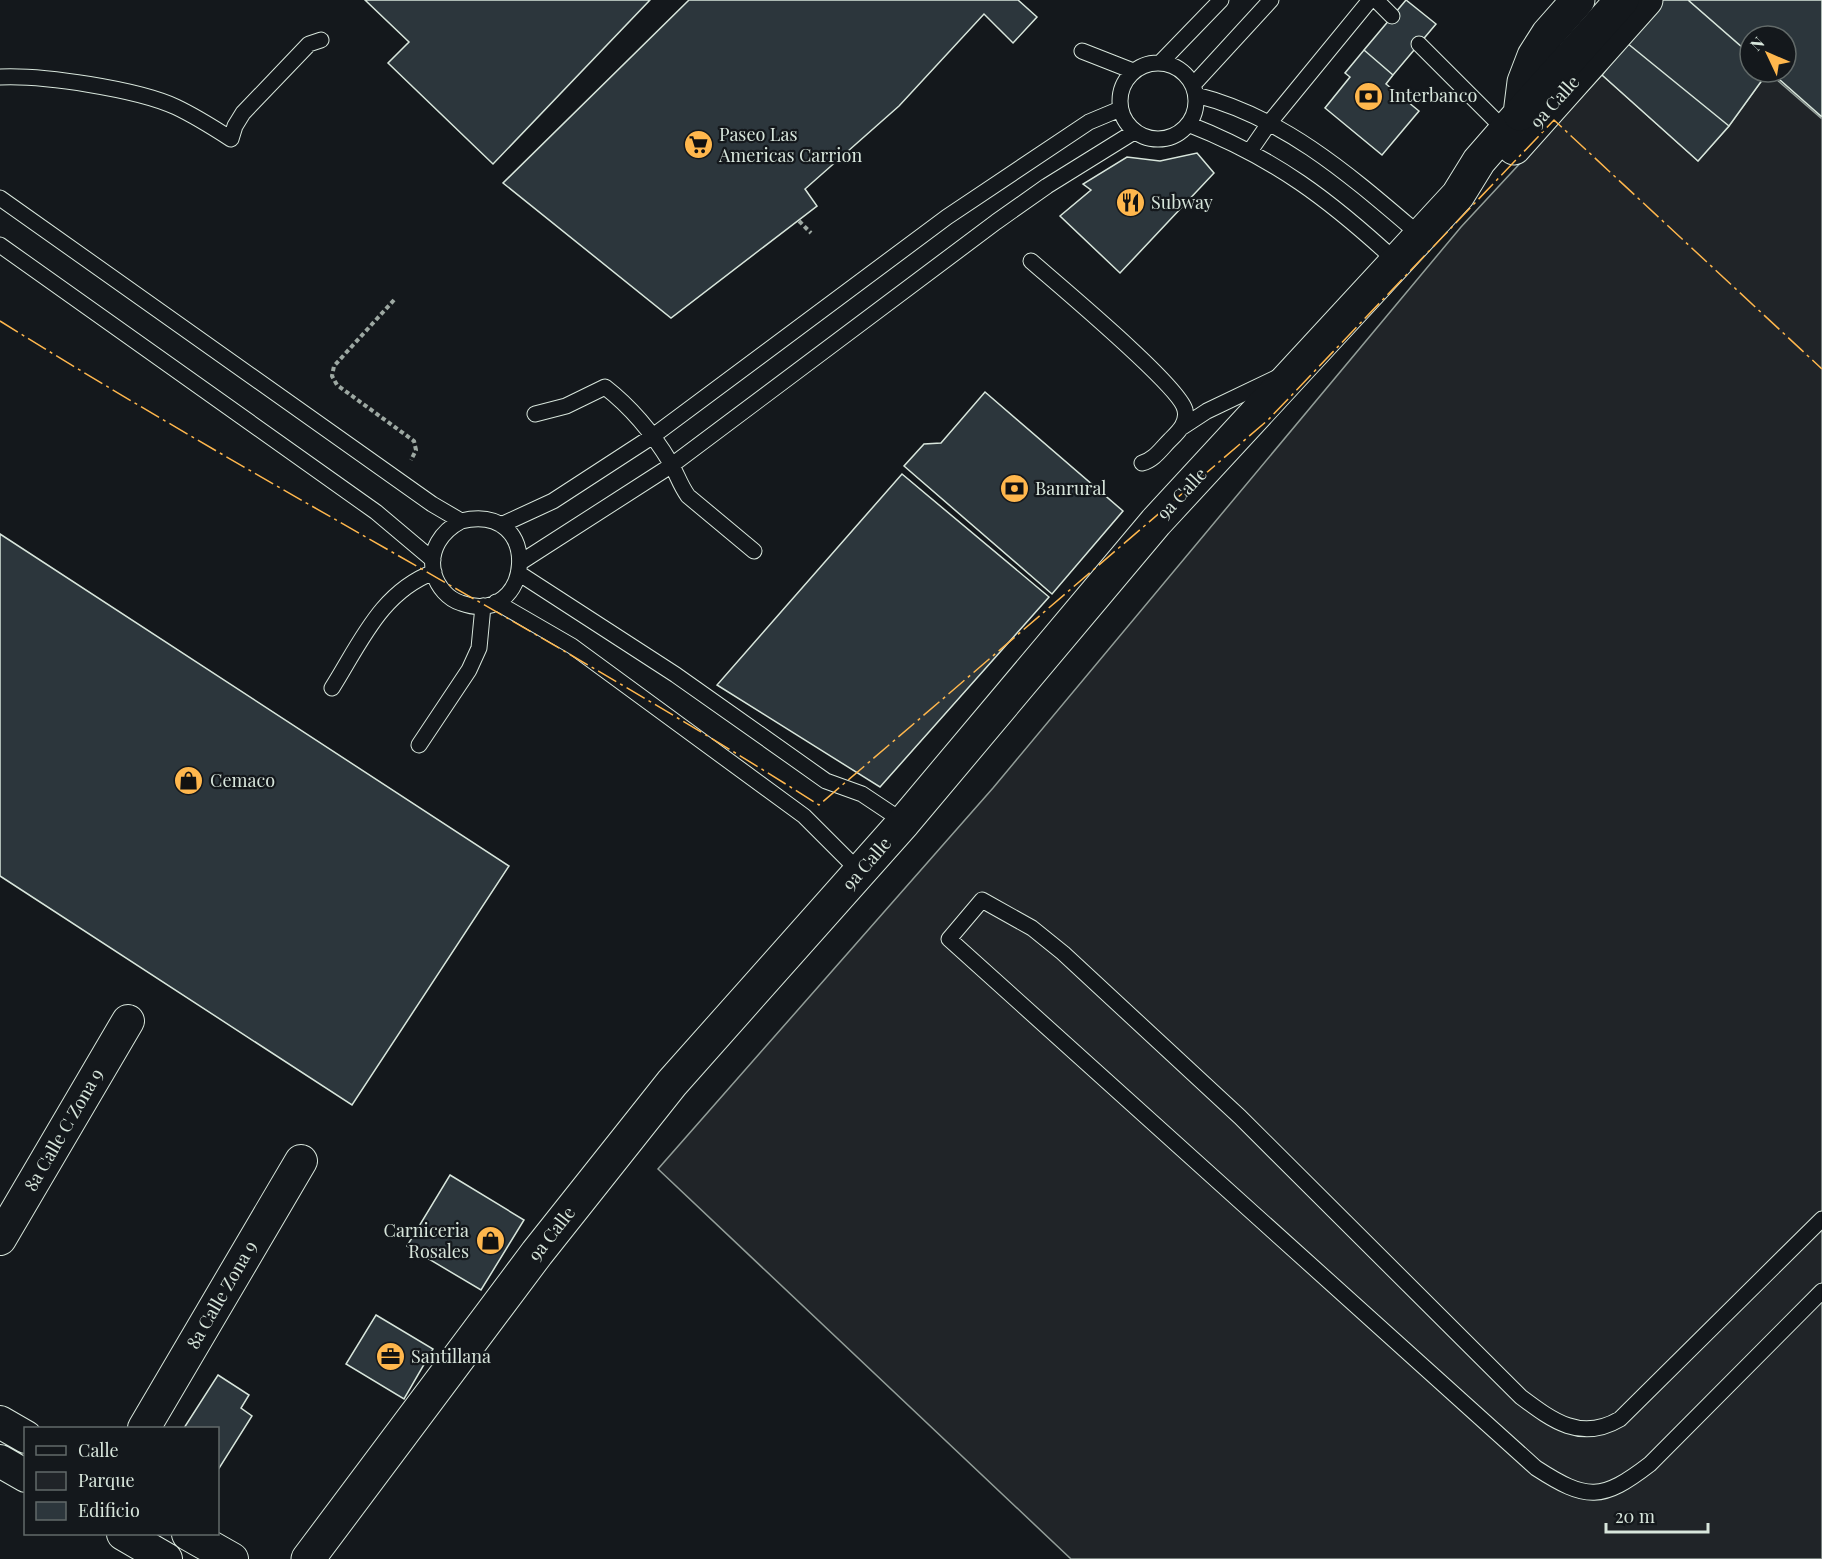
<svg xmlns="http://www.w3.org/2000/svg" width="1822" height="1559" font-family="'Playfair Display',serif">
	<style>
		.green { fill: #202428; stroke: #939e99; stroke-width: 1.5 }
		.building { fill: #2c363c; stroke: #d8e6dc; stroke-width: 1.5 }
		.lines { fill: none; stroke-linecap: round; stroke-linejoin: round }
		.service-casing { stroke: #d8e6dc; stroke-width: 17 }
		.minor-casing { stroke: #d8e6dc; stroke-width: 34 }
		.tertiary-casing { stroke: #d8e6dc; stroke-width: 35 }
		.primary-casing { stroke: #d8e6dc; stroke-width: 35 }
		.path { stroke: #9da8a2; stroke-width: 4; stroke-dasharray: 4.5 3; stroke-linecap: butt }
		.service { stroke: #14181c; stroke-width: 15 }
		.minor { stroke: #14181c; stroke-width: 32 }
		.tertiary { stroke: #14181c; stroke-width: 33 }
		.primary { stroke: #14181c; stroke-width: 33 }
		.power { stroke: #ffb74d; stroke-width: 1.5; stroke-dasharray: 21 4.5 3 4.5; stroke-linecap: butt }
		.labels { text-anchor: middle; stroke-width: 4.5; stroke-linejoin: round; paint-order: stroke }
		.poi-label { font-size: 18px; fill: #d8e6dc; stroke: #14181c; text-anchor: start }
		.street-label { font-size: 18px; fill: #d8e6dc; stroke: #14181c }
	</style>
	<rect width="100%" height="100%" fill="#14181c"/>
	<!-- green -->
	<path class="green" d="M1768,72L1822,119V1559H1071L658,1169L993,788L1461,227L1602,75L1698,161L1729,126Z"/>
	<!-- building -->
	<path class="building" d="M365,0H650L493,164L388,63L409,42Z
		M689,0H1018L1037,17L1013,43L984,14L899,106L805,189L817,206L671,318L503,183Z
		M1406,0L1436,24L1393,75L1364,50Z
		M1660,0H1688L1750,54V72H1768L1729,126L1627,43Z
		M1688,0H1822V117L1771,72H1786V36H1750V54Z
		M1627,43L1729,126L1698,161L1602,75Z
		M1364,50L1393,75L1386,84L1419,111L1382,155L1325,108L1350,77L1345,73Z
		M1197,153L1214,173L1120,273L1060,216L1091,190L1083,184L1127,157L1160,161Z
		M985,392L1123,511L1052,594L904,466L924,444L941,443Z
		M902,474L1049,597L880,787L717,685Z
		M0,534L509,866L352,1105L0,876Z
		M450,1175L524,1220L481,1290L407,1246Z
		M376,1315L433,1349L404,1399L346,1364Z
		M218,1375L249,1395L241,1408L252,1416L218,1470V1428H184Z"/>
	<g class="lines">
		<defs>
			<path id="service" d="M1376,0L1392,16
				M1419,44L1506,131
				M1082,51L1133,71
				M1161,62L1221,0
				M1120 101a38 38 0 1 1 76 0a38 38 0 1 1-76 0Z
				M0,77C43,75 137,89 176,107C195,116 214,128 231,139L235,126L243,113L309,44L321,40
				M1193,85L1271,0
				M1196,95C1285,117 1353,178 1421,236
				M1188,124C1275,158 1330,200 1398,263
				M1250,151L1270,122L1370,0
				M0,198L432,504L461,521C545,501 533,629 461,603C448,599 438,587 434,574C428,550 442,531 461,521
				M0,245L376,512L433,560
				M1031,261C1056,283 1181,387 1185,410C1188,423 1178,432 1170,440C1161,449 1154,460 1142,463
				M535,414L566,406L605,387C632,408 652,432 670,462C677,474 680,485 688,496L754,551
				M1181,428L1207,411L1278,377
				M501,525L553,501L653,436L947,217L1089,122L1120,109
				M521,562L672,465L996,222L1047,186L1134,132
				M520,574L676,675L826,781L862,794L904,822
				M496,602L572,646L804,816L860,872
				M332,688C361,642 381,592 434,572
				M419,745L469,670L479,648L483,606
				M1822,1219L1620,1419C1581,1442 1553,1421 1521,1397L1240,1117L1063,953L1032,928L982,900L949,939L1536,1468C1587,1501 1602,1501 1650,1464L1822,1291"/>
			<path id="minor" d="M0,1239L128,1021
				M0,1422L26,1437
				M144,1428L301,1161
				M0,1461L26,1476
				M123,1534L166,1559
				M188,1534L232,1559"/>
			<path id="tertiary" d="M1514,148L1646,0
				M308,1559L537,1253L672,1083L904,822L1156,522L1458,195L1479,161L1520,114L1524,82L1534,56L1548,34L1578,0"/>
			<path id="primary" d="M1520,114L1622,0"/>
		</defs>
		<!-- service casing -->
		<use href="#service" class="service-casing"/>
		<!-- minor casing -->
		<use href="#minor" class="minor-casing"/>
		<!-- tertiary casing -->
		<use href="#tertiary" class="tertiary-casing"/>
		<!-- primary casing -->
		<use href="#primary" class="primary-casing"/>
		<!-- path -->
		<path class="path" d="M799,221L811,233
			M394,300L334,366L332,376L337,385L414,441L416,450L411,460"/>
		<!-- service -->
		<use href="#service" class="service"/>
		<!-- minor -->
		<use href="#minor" class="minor"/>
		<!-- tertiary -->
		<use href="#tertiary" class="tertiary"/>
		<!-- primary -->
		<use href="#primary" class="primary"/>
		<!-- power -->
		<path class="power" d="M0,321C269,489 551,635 819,805L1268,420L1554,120L1822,369"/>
	</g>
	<!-- icons -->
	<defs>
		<symbol id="bank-disc" viewBox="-11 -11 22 22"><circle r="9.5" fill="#ffb74d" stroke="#14181c"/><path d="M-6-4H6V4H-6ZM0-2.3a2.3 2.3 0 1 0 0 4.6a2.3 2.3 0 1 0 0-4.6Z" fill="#111"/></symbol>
		<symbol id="supermarket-disc" viewBox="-11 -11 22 22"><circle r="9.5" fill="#ffb74d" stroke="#14181c"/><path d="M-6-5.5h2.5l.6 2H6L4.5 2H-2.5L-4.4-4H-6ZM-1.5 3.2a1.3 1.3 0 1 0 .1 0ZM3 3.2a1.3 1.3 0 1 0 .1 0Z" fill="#111"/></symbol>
		<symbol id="restaurant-disc" viewBox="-11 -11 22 22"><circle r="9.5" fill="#ffb74d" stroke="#14181c"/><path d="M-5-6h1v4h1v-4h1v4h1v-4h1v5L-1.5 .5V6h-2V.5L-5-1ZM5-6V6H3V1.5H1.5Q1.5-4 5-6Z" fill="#111"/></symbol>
		<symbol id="shop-disc" viewBox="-11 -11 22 22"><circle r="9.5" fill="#ffb74d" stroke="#14181c"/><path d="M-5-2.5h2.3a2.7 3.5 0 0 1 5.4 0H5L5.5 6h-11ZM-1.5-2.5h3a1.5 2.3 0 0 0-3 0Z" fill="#111"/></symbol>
		<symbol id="office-disc" viewBox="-11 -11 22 22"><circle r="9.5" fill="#ffb74d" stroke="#14181c"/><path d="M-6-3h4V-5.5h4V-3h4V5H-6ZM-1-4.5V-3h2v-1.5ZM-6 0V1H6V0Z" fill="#111"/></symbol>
	</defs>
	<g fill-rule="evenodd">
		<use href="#bank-disc" x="1352" y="80" width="33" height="33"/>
		<use href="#supermarket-disc" x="682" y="128" width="33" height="33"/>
		<use href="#restaurant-disc" x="1114" y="186" width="33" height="33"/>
		<use href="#bank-disc" x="998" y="472" width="33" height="33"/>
		<use href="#shop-disc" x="172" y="764" width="33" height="33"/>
		<use href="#shop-disc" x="474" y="1224" width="33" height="33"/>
		<use href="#office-disc" x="374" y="1340" width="33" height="33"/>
	</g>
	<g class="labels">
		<!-- poi labels -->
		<g class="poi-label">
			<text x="1389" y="102">Interbanco</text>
			<text x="719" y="141">Paseo Las<tspan x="719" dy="21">Americas Carrion</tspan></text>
			<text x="1151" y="209">Subway</text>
			<text x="1035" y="495">Banrural</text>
			<text x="210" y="787">Cemaco</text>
			<text x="469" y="1237" text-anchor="end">Carniceria<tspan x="469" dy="21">Rosales</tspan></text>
			<text x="411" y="1363">Santillana</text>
		</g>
		<!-- street labels -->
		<g class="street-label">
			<text transform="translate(1555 102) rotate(-48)" y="6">9a Calle</text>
			<text transform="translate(1182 494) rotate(-47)" y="6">9a Calle</text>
			<text transform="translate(867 864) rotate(-49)" y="6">9a Calle</text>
			<text transform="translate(64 1130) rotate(-60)" y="6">8a Calle C Zona 9</text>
			<text transform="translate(552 1234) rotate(-52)" y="6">9a Calle</text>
			<text transform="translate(222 1295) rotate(-60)" y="6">8a Calle Zona 9</text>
		</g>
	</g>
	<!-- legend -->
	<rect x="24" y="1427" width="195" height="108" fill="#14181c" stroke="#626a69" stroke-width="1.5"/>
	<rect x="36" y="1446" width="30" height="9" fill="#14181c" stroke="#626a69" stroke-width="1.5"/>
	<text x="78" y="1457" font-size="18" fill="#d8e6dc">Calle</text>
	<rect x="36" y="1472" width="30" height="18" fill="#202428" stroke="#626a69" stroke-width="1.5"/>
	<text x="78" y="1487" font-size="18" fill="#d8e6dc">Parque</text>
	<rect x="36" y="1502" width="30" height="18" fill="#2c363c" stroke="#626a69" stroke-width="1.5"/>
	<text x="78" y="1517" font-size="18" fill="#d8e6dc">Edificio</text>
	<!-- north arrow -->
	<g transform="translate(1768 54) rotate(314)"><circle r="28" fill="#14181c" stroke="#626a69" stroke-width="1.5"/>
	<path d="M0-4.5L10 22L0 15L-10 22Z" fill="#ffb74d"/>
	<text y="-9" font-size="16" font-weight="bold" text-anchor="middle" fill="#d8e6dc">N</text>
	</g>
	<!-- scale -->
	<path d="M1606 1523v9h102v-9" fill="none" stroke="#d8e6dc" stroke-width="3"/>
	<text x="1615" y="1523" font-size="18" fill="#d8e6dc" stroke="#14181c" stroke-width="4.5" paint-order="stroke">20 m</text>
</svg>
